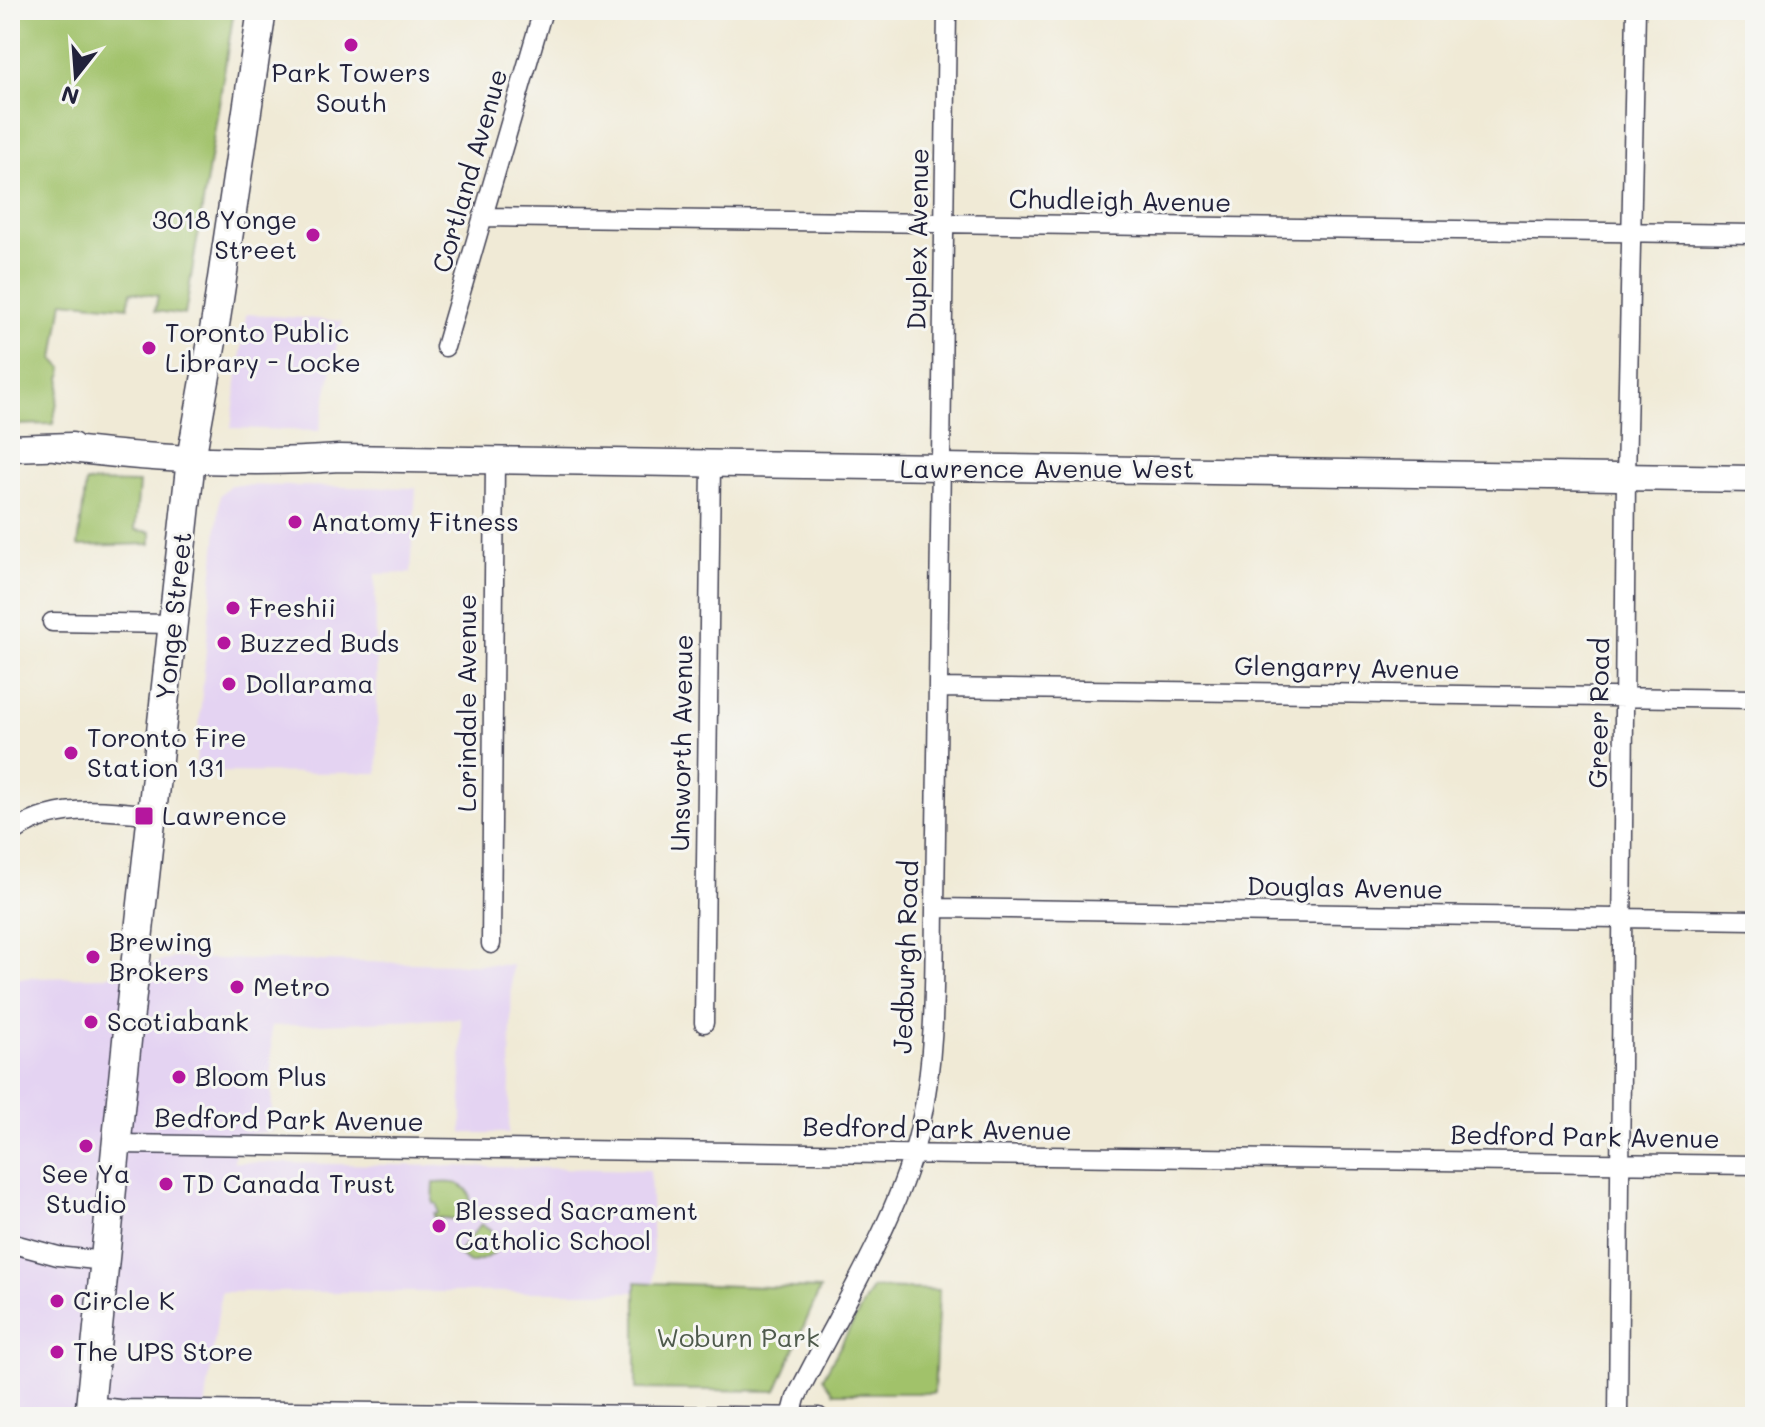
<svg xmlns="http://www.w3.org/2000/svg" width="1765" height="1427" font-family="Mali,sans-serif">
	<style>
		.built { fill: #e4d3f2 }
		.green { fill: #a1c26b; stroke: #627253; stroke-width: 2 }
		.lines { fill: none; stroke-linecap: round; stroke-linejoin: round }
		.street-casing { stroke: #414052; stroke-width: 21 }
		.secondary-casing { stroke: #414052; stroke-width: 29 }
		.primary-casing { stroke: #414052; stroke-width: 31 }
		.street { stroke: #fff; stroke-width: 18 }
		.secondary { stroke: #fff; stroke-width: 26 }
		.primary { stroke: #fff; stroke-width: 28 }
		.poi-dot { fill: #b5179e; stroke: #f6f6f2; stroke-width: 3 }
		.labels { text-anchor: middle; stroke-width: 6; stroke-linejoin: round; paint-order: stroke }
		.poi-label { font-size: 26px; fill: #22223b; stroke: #f6f6f2; text-anchor: start }
		.street-label { font-size: 26px; fill: #22223b; stroke: #f6f6f2 }
		.park-label { font-size: 26px; fill: #4e5a4c; stroke: #f6f6f2 }
	</style>
	<rect width="100%" height="100%" fill="#f6f6f2"/>
	<filter id="ink" filterUnits="userSpaceOnUse"><feTurbulence type="fractalNoise" baseFrequency=".0125" numOctaves="2"/><feDisplacementMap in="SourceGraphic" scale="16" xChannelSelector="R" yChannelSelector="G"/><feConvolveMatrix kernelMatrix="1 2 1 2 8 2 1 2 1" color-interpolation-filters="sRGB"/></filter>
	<filter id="wash" filterUnits="userSpaceOnUse"><feTurbulence type="fractalNoise" baseFrequency=".006" numOctaves="4" result="noise"/><feDisplacementMap in="SourceGraphic" scale="32" xChannelSelector="R" yChannelSelector="G"/><feGaussianBlur stdDeviation="1.8" result="paint"/><feColorMatrix in="noise" values="0 0 0 0 0 0 0 0 0 0 0 0 0 0 0 0 0 1.4 0 .05"/><feComposite in="paint" operator="in"/></filter>
	<g filter="url(#wash)">
		<rect width="100%" height="100%" fill="#f0ead6"/>
		<!-- built -->
		<path class="built" d="M246,314L342,321L319,431L231,428Z
			M230,485L416,488L411,573L375,574L378,773L195,772L220,495Z
			M172,958L512,965L509,1133H462L461,1018L271,1026L272,1132L236,1135L234,1162L650,1170L654,1283L637,1282V1292H221L204,1417H10V978L101,977Z"/>
		<!-- green -->
		<path class="green" d="M10,10H234L185,315L155,311L158,296L131,292L128,307L63,301L54,359L63,368L53,424L10,425Z
			M86,482L139,483L135,530L151,532V544L78,546Z
			M434,1183C442,1183 453,1181 460,1185C479,1194 467,1212 454,1219L434,1217V1213H438L437,1204L433,1203Z
			M481,1224L490,1229L499,1245C495,1257 481,1260 470,1263L457,1254Z
			M636,1282L654,1283L820,1289L776,1391L636,1389Z
			M872,1288L939,1290L934,1393H834L823,1378Z"/>
	</g>
	<g filter="url(#ink)">
		<g class="lines">
			<defs>
				<path id="street" d="M485,217L1755,234
					M445,347L543,10
					M52,622L173,624
					M938,688L1755,699
					M10,835C49,803 104,809 151,815
					M935,908L1755,920
					M491,944L495,461
					M704,1023L711,465
					M118,1144L1755,1165
					M10,1243L58,1256L105,1261
					M91,1406L119,1409L819,1417
					M791,1417L796,1398C838,1312 899,1220 920,1127C936,1055 934,981 935,908L947,10
					M1618,1417L1626,478L1636,10"/>
				<path id="secondary" d="M55,447C149,459 244,465 339,458L1755,479
					M10,448L72,446"/>
				<path id="primary" d="M89,1417L127,1040L191,459L216,319L262,10"/>
			</defs>
			<!-- street casing -->
			<use href="#street" class="street-casing"/>
			<!-- secondary casing -->
			<use href="#secondary" class="secondary-casing"/>
			<!-- primary casing -->
			<use href="#primary" class="primary-casing"/>
			<!-- street -->
			<use href="#street" class="street"/>
			<!-- secondary -->
			<use href="#secondary" class="secondary"/>
			<!-- primary -->
			<use href="#primary" class="primary"/>
		</g>
	</g>
	<!-- markers -->
	<g class="poi-dot">
		<circle cx="351" cy="45" r="8"/>
		<circle cx="313" cy="235" r="8"/>
		<circle cx="149" cy="348" r="8"/>
		<circle cx="295" cy="522" r="8"/>
		<circle cx="233" cy="608" r="8"/>
		<circle cx="224" cy="643" r="8"/>
		<circle cx="229" cy="684" r="8"/>
		<circle cx="71" cy="753" r="8"/>
		<rect x="134" y="806" width="20" height="20" rx="4"/>
		<circle cx="93" cy="957" r="8"/>
		<circle cx="237" cy="987" r="8"/>
		<circle cx="91" cy="1022" r="8"/>
		<circle cx="179" cy="1077" r="8"/>
		<circle cx="86" cy="1146" r="8"/>
		<circle cx="166" cy="1184" r="8"/>
		<circle cx="439" cy="1226" r="8"/>
		<circle cx="57" cy="1301" r="8"/>
		<circle cx="57" cy="1352" r="8"/>
	</g>
	<g class="labels">
		<!-- poi labels -->
		<g class="poi-label">
			<text x="351" y="82" text-anchor="middle">Park Towers<tspan x="351" dy="30">South</tspan></text>
			<text x="297" y="229" text-anchor="end">3018 Yonge<tspan x="297" dy="30">Street</tspan></text>
			<text x="165" y="342">Toronto Public<tspan x="165" dy="30">Library - Locke</tspan></text>
			<text x="311" y="531">Anatomy Fitness</text>
			<text x="249" y="617">Freshii</text>
			<text x="240" y="652">Buzzed Buds</text>
			<text x="245" y="693">Dollarama</text>
			<text x="87" y="747">Toronto Fire<tspan x="87" dy="30">Station 131</tspan></text>
			<text x="162" y="825">Lawrence</text>
			<text x="109" y="951">Brewing<tspan x="109" dy="30">Brokers</tspan></text>
			<text x="253" y="996">Metro</text>
			<text x="107" y="1031">Scotiabank</text>
			<text x="195" y="1086">Bloom Plus</text>
			<text x="86" y="1183" text-anchor="middle">See Ya<tspan x="86" dy="30">Studio</tspan></text>
			<text x="182" y="1193">TD Canada Trust</text>
			<text x="455" y="1220">Blessed Sacrament<tspan x="455" dy="30">Catholic School</tspan></text>
			<text x="73" y="1310">Circle K</text>
			<text x="73" y="1361">The UPS Store</text>
		</g>
		<!-- street labels -->
		<g class="street-label">
			<text transform="translate(470 171) rotate(-74)" y="9">Cortland Avenue</text>
			<text transform="translate(1120 201) rotate(1)" y="9">Chudleigh Avenue</text>
			<text transform="translate(918 239) rotate(-89)" y="9">Duplex Avenue</text>
			<text x="1047" y="478">Lawrence Avenue West</text>
			<text transform="translate(174 616) rotate(-84)" y="9">Yonge Street</text>
			<text transform="translate(1347 668) rotate(1)" y="9">Glengarry Avenue</text>
			<text transform="translate(467 703) rotate(-90)" y="9">Lorindale Avenue</text>
			<text transform="translate(1599 713) rotate(-89)" y="9">Greer Road</text>
			<text transform="translate(682 743) rotate(-89)" y="9">Unsworth Avenue</text>
			<text transform="translate(1345 888) rotate(1)" y="9">Douglas Avenue</text>
			<text transform="translate(906 957) rotate(-88)" y="9">Jedburgh Road</text>
			<text transform="translate(289 1120) rotate(1)" y="9">Bedford Park Avenue</text>
			<text transform="translate(937 1129) rotate(1)" y="9">Bedford Park Avenue</text>
			<text transform="translate(1585 1137) rotate(1)" y="9">Bedford Park Avenue</text>
		</g>
		<!-- park labels -->
		<g class="park-label">
			<text x="738" y="1347">Woburn Park</text>
		</g>
	</g>
	<!-- margin -->
	<rect width="1765" height="1427" fill="none" stroke="#f6f6f2" stroke-width="40"/>
	<!-- north arrow -->
	<g transform="translate(76 76) rotate(197)" stroke="#f6f6f2" stroke-width="6" paint-order="stroke">
	<path d="M0-6L14 30L0 20L-14 30Z" fill="#22223b"/>
	<text y="-12" font-size="22" font-weight="bold" text-anchor="middle" fill="#22223b">N</text>
	</g>
</svg>
